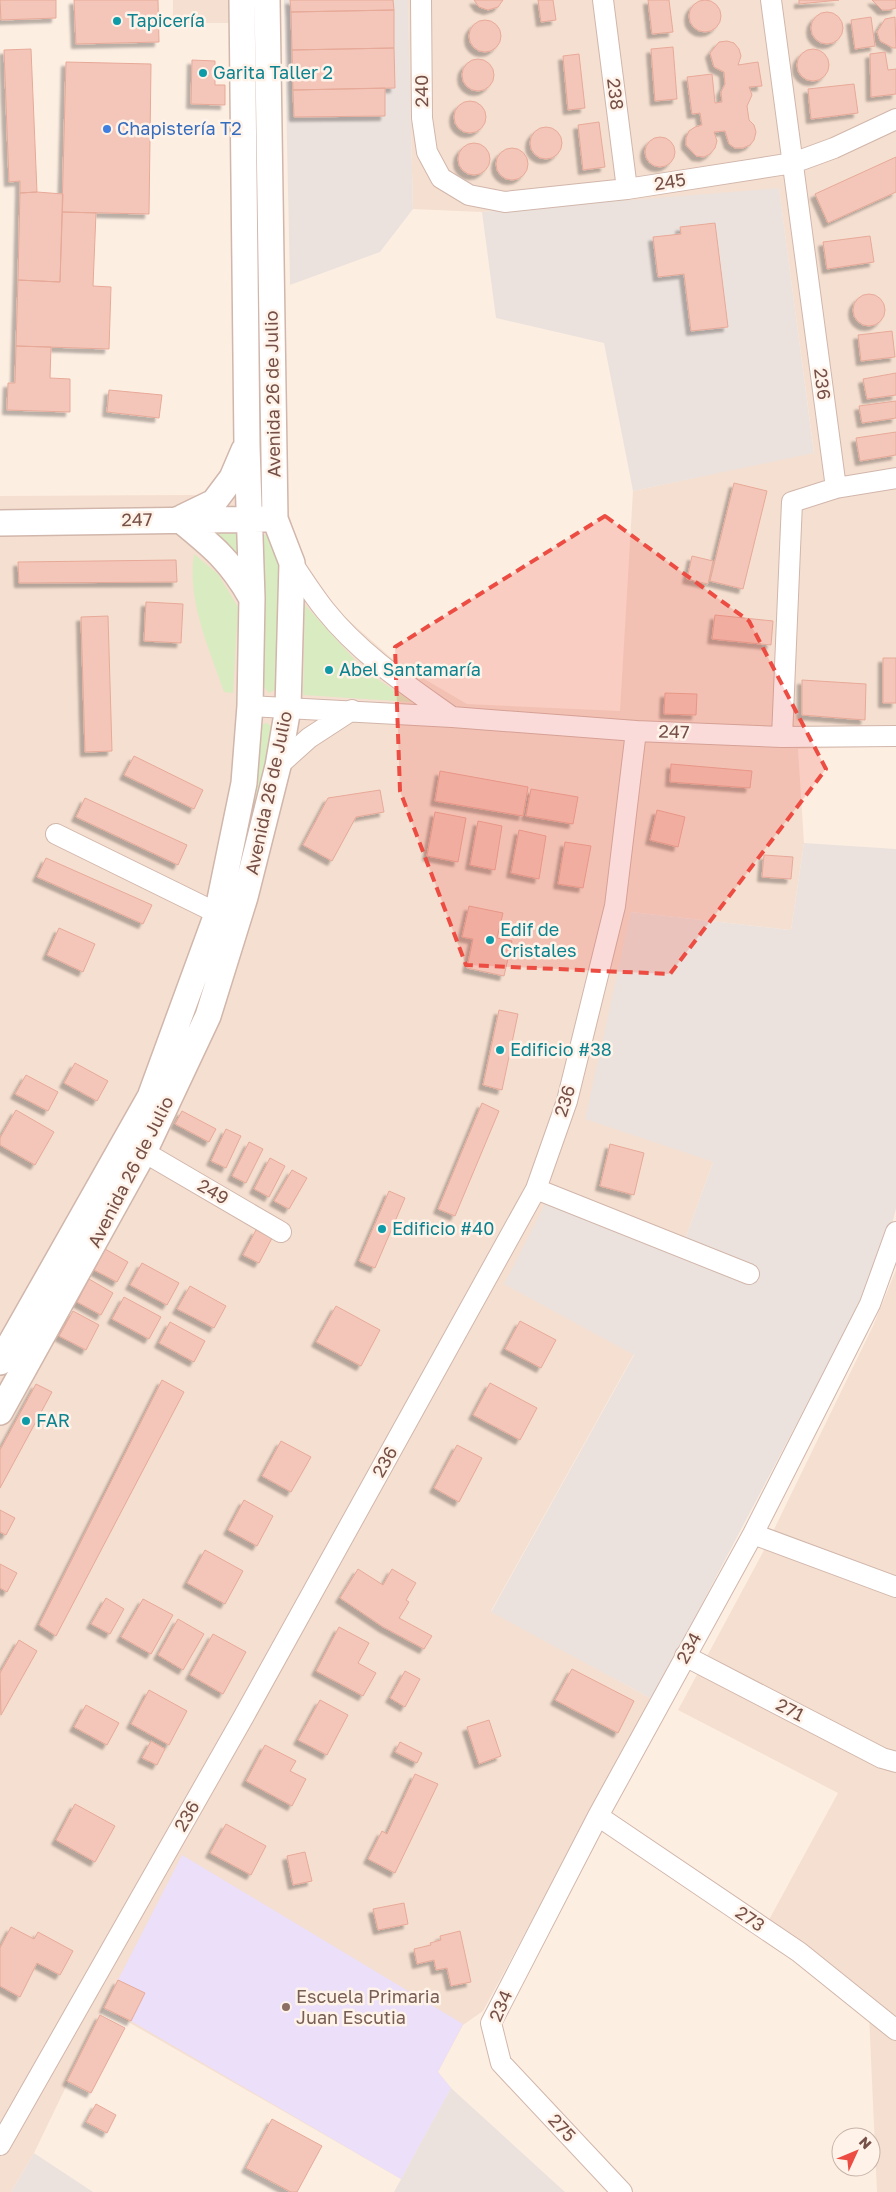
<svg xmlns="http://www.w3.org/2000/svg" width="896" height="2192" font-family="'Golos Text',sans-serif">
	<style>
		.residential { fill: #f5dfd0 }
		.industrial { fill: #ece2dd }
		.education { fill: #ebdff9 }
		.green { fill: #d9ebc0 }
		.building { fill: #f4c6b9; stroke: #e7a998; filter: url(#shadow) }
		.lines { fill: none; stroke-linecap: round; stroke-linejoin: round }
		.minor-casing { stroke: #d1b6ab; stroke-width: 22 }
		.tertiary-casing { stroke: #d1b6ab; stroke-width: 28 }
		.minor { stroke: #fff; stroke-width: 20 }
		.tertiary { stroke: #fff; stroke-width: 25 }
		.marked { fill: #ec4c42; fill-opacity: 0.2; stroke: #ec4c42; stroke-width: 4; stroke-dasharray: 10 6; stroke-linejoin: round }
		.culture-dot { fill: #0f9aa8; stroke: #fff3e9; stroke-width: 2 }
		.shop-dot { fill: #3f7fe0; stroke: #fff3e9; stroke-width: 2 }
		.education-dot { fill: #8d6e63; stroke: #fff3e9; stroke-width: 2 }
		.labels { text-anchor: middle; stroke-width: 5; stroke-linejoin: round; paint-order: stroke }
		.culture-label { font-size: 18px; fill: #0d838f; stroke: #fff3e9; text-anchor: start }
		.street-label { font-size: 18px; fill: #765047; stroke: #fff3e9 }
		.shop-label { font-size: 18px; fill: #366cbe; stroke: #fff3e9; text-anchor: start }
		.education-label { font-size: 18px; fill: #785e54; stroke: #fff3e9; text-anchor: start }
	</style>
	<defs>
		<filter id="shadow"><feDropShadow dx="-4.5" dy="4.5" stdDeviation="1" flood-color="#0004"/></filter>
	</defs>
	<rect width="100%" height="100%" fill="#fdeee2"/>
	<!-- residential -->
	<path class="residential" d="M173,0H233V23H173Z
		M408,0H896V736L874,747L798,749L804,843L791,930L631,912L713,1162L679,1256L505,1284L634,1354L491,1611L652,1699L483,2011L463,2025L438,2072L451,2088L401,2179L104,2008L34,2153L11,2192H0V496L191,495L284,499L303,559L338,611L397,663L467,704L620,711L633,491L814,452L779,189L482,212L413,209Z
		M896,1270V2192H877L869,2014L764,1929L838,1793L678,1710L762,1554L873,1326Z"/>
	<!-- industrial -->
	<path class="industrial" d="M284,0H408L413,209L380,252L290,285Z
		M779,188L814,453L633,491L604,343L496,318L482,212Z
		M804,843L896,849V1208L892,1225L862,1299L652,1699L491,1612L634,1355L504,1284L546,1202L679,1256L713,1162L585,1119L631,912L791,930Z
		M451,2088L565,2192H394Z
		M34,2153L93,2192H94H11Z"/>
	<!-- education -->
	<path class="education" d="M182,1855L463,2024L438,2072L451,2088L401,2179L131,2021L145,1993L118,1980Z"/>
	<!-- green -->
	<path class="green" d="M255,135L260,136L262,276L256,277Z
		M239,528L241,562L210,529Z
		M262,535H274L280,556V687L269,693L260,682Z
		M194,554L218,574L238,607L233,693L224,692C209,647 187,602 194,554Z
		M305,605L365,671L412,702L303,695Z
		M267,723L275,729L266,773L249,817L258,726Z"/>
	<!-- building -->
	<path class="building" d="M0,0H56V18L1,20Z
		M74,0H158L159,42L76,44Z
		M290,0H393L394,10L291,12Z
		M474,0H503L498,7L488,10L479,7Z
		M538,0H553L556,20L541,22Z
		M648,0H669L673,32L652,34Z
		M799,0H839L799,4Z
		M872,0H896V8L889,10H882Z
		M689 16a16 16 0 1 1 32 0a16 16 0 1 1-32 0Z
		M394,10V48L292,50L291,12Z
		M811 28a16 16 0 1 1 32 0a16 16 0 1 1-32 0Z
		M871,17L875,46L855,49L851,20Z
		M895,17L896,48H893L880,41L877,32L885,19Z
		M469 36a16 16 0 1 1 32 0a16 16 0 1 1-32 0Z
		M727,41L734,43L739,49L741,56L738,65L758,62L762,86L749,87L752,95L747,106L749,120L754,125L756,132L754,140L750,145L743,148H735L729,144L725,131L714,132L717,141L715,148L710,154L704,157L696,156L686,145V138L689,131L695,127L702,125L700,113L692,114L687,77L712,74L715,103L722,102L721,92L725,84L724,72L714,67L710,53L719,42Z
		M673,47L677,99L655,101L651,49Z
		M394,48L395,88L293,90L292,50Z
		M31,49L37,192L20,193V181L9,182L4,50Z
		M797 65a16 16 0 1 1 32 0a16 16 0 1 1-32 0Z
		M885,52L888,70L896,69V94L871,97L870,54Z
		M579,54L585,108L568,110L563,56Z
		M462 75a16 16 0 1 1 32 0a16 16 0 1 1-32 0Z
		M192,60L215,61V85H225V105L191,104Z
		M66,62L151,64L149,214L62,212Z
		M854,84L858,113L811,119L808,89Z
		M385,88V116L294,117L293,90Z
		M454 117a16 16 0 1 1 32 0a16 16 0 1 1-32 0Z
		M599,122L605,167L583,170L578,125Z
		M530 143a16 16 0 1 1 32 0a16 16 0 1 1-32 0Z
		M645 152a15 15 0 1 1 30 0a15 15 0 1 1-30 0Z
		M458 159a16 16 0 1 1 32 0a16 16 0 1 1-32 0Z
		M496 164a16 16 0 1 1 32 0a16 16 0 1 1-32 0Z
		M896,157V192L828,223L815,194Z
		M37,192L63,194L60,282L18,280L20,193Z
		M62,212L96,213L93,286L111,287L109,349L16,346L18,280L60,282Z
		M715,223L728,327L691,331L684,274L658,277L653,237L681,234L680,227Z
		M870,236L874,262L827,269L823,242Z
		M853 310a16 16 0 1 1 32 0a16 16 0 1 1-32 0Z
		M892,331L895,357L861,361L858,335Z
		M16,346L51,347L50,378L70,379V412L7,410L8,383H15Z
		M896,373V395L867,399L863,379Z
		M109,390L162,395L159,418L107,412Z
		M896,401V418L862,423L859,406Z
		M896,432V455L860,461L856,438Z
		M734,483L767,491L743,589L710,581Z
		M692,556L713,561L708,584L687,579Z
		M176,560L177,582L19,583L18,562Z
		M146,602L183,604L181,643L144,641Z
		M715,615L773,621L771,645L712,639Z
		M108,616L112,751L85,752L81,617Z
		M883,658H896V703H883Z
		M802,680L866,684L865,720L802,715Z
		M665,693L697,694L696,715L664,714Z
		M134,756L203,790L194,809L124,775Z
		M671,764L752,771L750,788L670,782Z
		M440,771L528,787L523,816L435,801Z
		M531,789L578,797L573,824L526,816Z
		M380,790L384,812L356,817L332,861L303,845L328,798Z
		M85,798L187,845L178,865L76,817Z
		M657,810L685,817L678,847L650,840Z
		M435,812L466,818L458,862L427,856Z
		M478,821L502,826L495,870L470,865Z
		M519,830L546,836L539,879L511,873Z
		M565,842L591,846L583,888L558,884Z
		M764,855L793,857L791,879L762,877Z
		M46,858L152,905L143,924L37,877Z
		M469,906L503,913L497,938L512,941L504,976L467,968L473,939L462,937Z
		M59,928L95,944L83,972L47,955Z
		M499,1010L518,1014L502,1090L483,1085Z
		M75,1063L108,1081L97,1101L64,1083Z
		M26,1075L58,1092L48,1111L15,1094Z
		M482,1103L499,1111L455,1216L438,1209Z
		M16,1110L54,1132L35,1165L0,1145V1138Z
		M182,1111L216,1129L209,1142L175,1124Z
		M226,1129L241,1136L226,1168L211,1161Z
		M249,1142L263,1149L246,1183L232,1176Z
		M610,1144L644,1153L634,1195L600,1186Z
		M270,1158L285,1166L269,1197L254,1189Z
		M292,1170L307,1178L289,1209L274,1201Z
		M389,1191L405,1198L375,1268L359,1261Z
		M256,1230L272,1238L259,1263L243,1255Z
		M105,1249L128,1262L117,1282L94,1270Z
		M142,1263L179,1283L167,1305L130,1285Z
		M89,1279L113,1293L101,1315L77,1302Z
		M190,1286L226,1306L214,1328L177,1309Z
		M124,1297L161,1317L149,1339L112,1319Z
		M336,1306L380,1330L361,1366L316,1342Z
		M73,1311L99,1325L86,1350L59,1336Z
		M520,1321L556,1340L541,1368L505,1349Z
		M170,1322L205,1341L194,1362L159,1343Z
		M162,1380L184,1392L56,1636L39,1625Z
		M490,1383L537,1408L520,1440L473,1415Z
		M36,1384L52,1392L0,1488V1450Z
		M281,1441L311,1457L291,1492L262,1476Z
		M457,1445L482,1458L459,1502L434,1488Z
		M244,1500L273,1516L257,1546L228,1530Z
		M0,1510L15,1518L6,1535L0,1532Z
		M205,1550L243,1571L225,1604L187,1583Z
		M0,1564L17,1573L7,1592L0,1588Z
		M358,1569L383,1585L392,1569L416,1583L406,1600L409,1602L399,1618L432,1636L424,1649L383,1627L340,1598Z
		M106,1598L124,1609L110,1634L91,1624Z
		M143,1599L173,1615L151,1654L121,1637Z
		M178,1619L204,1634L183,1670L158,1655Z
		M339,1627L369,1643L358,1663L376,1673L363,1696L316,1671Z
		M213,1634L246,1652L223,1694L190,1675Z
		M19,1640L37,1651L1,1715L0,1673Z
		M572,1669L634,1701L618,1733L555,1700Z
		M405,1671L420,1679L405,1707L390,1698Z
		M149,1690L187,1711L169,1745L131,1724Z
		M320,1700L348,1715L327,1755L298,1740Z
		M86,1705L119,1723L107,1745L74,1727Z
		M489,1720L501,1756L479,1764L467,1727Z
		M151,1741L165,1749L157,1765L142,1758Z
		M400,1742L422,1753L417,1763L395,1752Z
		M265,1745L296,1761L290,1771L306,1779L292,1806L246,1781Z
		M415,1774L438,1784L395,1873L368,1859L382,1831L387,1834Z
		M75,1804L115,1826L95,1862L56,1840Z
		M226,1824L266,1846L251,1875L210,1853Z
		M305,1852L312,1881L293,1885L287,1856Z
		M404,1903L408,1924L378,1930L373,1909Z
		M11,1927L34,1939L38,1932L73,1951L60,1975L37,1963L20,1997L0,1986V1948Z
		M460,1931L471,1982L451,1986L447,1968L436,1970L434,1960L417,1964L414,1949L431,1945L430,1943L441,1940L440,1936Z
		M118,1980L145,1993L131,2021L104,2008Z
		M100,2015L125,2028L91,2093L67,2081Z
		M96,2104L116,2115L107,2133L86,2122Z
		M272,2119L322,2146L297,2192H291L246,2168Z"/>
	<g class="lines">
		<defs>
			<path id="minor" d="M421,0L422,118L427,152L441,178L469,195L505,202L627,189L793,163L834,148L896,119
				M603,0L627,189
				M771,0L836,488
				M292,563C303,579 313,595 325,610C360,654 407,685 452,717
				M250,706L452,717L636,731L782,737L896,736
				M782,737L792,502L836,488L896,478
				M278,766L309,738L352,710
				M56,834L229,919
				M144,1152L281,1232
				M536,1189L749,1274
				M753,1534L896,1587
				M685,1656L882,1758L896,1762
				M598,1816L799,1952L896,2030
				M0,2145L244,1716L536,1189L567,1101L615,906L636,731
				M622,2192L501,2063L491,2023L598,1816L753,1534L870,1304L896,1232"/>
			<path id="tertiary" d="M183,517L214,502L232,478L244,450
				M179,519C211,545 230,560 251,597
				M0,523L265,519
				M0,1362L150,1097L217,914L244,783L250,706L252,598L247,446L242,0
				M0,1412L144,1152L208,1016L245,897L278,766L288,708L292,563L275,519L267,0"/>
		</defs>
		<!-- minor casing -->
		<use href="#minor" class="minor-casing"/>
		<!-- tertiary casing -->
		<use href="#tertiary" class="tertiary-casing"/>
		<!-- minor -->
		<use href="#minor" class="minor"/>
		<!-- tertiary -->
		<use href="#tertiary" class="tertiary"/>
	</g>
	<!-- marked area -->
	<path class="marked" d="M605,516L749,621L826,769L670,974L466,965L400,791L395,647Z"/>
	<!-- markers -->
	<g class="culture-dot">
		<circle cx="117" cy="21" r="5"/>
		<circle cx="203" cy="73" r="5"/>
		<circle cx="329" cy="670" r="5"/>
		<circle cx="490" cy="940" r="5"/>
		<circle cx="500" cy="1050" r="5"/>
		<circle cx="382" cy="1229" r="5"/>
		<circle cx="26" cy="1421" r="5"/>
	</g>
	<circle class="shop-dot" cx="107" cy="129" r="5"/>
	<circle class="education-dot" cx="286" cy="2007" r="5"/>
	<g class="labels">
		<!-- culture labels -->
		<g class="culture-label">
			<text x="127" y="27">Tapicería</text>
			<text x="213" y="79">Garita Taller 2</text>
			<text x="339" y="676">Abel Santamaría</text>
			<text x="500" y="936">Edif de<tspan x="500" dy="21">Cristales</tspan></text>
			<text x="510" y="1056">Edificio #38</text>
			<text x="392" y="1235">Edificio #40</text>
			<text x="36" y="1427">FAR</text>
		</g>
		<!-- street labels -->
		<g class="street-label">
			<text transform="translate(422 91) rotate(-91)" y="6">240</text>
			<text transform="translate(615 94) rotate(83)" y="6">238</text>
			<text transform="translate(670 182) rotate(-9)" y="6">245</text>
			<text transform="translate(822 384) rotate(83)" y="6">236</text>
			<text transform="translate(273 394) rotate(-91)" y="6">Avenida 26 de Julio</text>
			<text transform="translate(137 520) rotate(-1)" y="6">247</text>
			<text transform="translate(674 732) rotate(2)" y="6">247</text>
			<text transform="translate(269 793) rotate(-78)" y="6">Avenida 26 de Julio</text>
			<text transform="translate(565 1101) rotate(-73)" y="6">236</text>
			<text transform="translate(131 1172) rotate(-63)" y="6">Avenida 26 de Julio</text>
			<text transform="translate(213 1192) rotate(30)" y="6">249</text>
			<text transform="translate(385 1462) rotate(-61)" y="6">236</text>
			<text transform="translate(689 1648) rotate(-61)" y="6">234</text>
			<text transform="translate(790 1710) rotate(27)" y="6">271</text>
			<text transform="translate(187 1816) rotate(-60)" y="6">236</text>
			<text transform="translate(750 1919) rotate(34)" y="6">273</text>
			<text transform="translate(501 2006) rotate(-67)" y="6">234</text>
			<text transform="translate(562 2128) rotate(47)" y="6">275</text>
		</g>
		<!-- shop labels -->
		<g class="shop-label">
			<text x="117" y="135">Chapistería T2</text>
		</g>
		<!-- education labels -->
		<g class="education-label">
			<text x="296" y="2003">Escuela Primaria<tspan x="296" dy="21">Juan Escutia</tspan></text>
		</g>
	</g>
	<!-- north arrow -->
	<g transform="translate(856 2152) rotate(46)"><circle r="24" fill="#fff3e9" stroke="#c8b2a8"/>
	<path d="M0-4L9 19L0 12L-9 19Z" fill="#ec4c42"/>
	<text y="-8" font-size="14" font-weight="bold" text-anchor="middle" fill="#765047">N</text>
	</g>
</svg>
